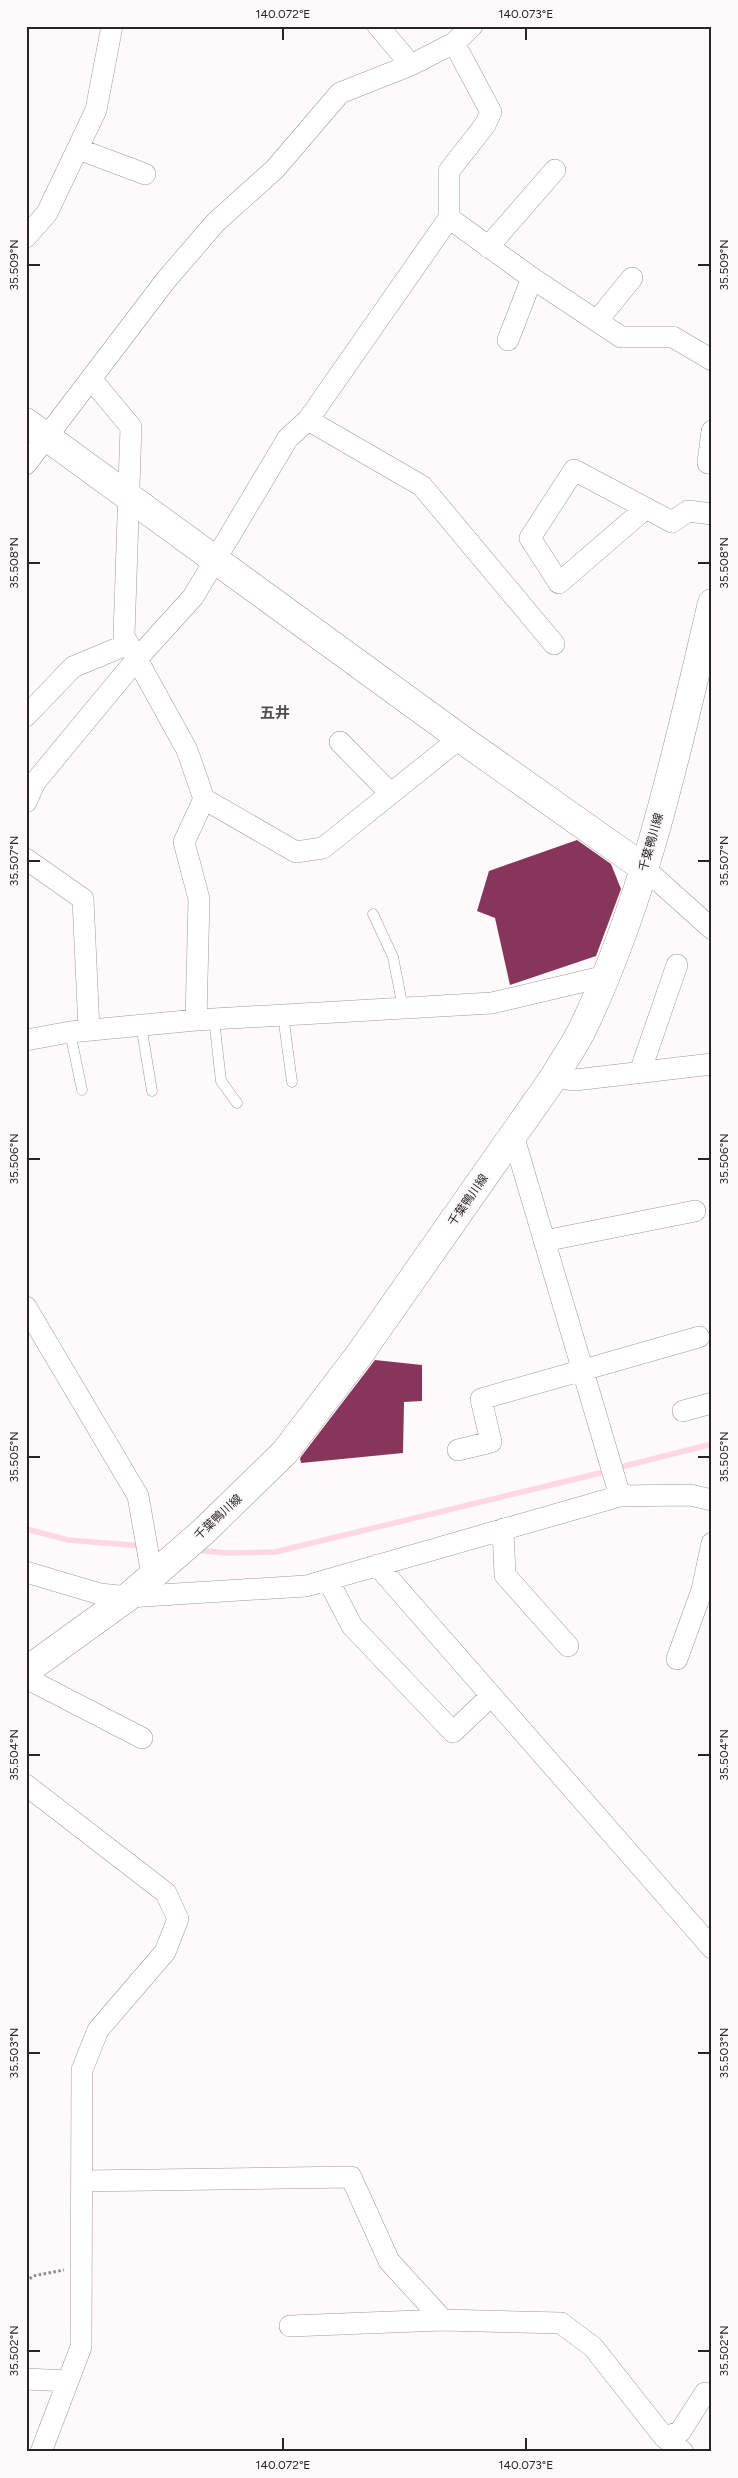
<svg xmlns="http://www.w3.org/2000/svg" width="738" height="2478" font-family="Figtree,'Noto Sans JP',sans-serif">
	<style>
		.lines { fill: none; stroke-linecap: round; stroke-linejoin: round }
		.stream { stroke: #fed6e4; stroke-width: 5.5 }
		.building { fill: #87355b }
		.lane-casing { stroke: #9e999b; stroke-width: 11 }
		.street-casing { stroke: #9e999b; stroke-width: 22 }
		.secondary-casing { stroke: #9e999b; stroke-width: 29 }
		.primary-casing { stroke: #9e999b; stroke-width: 29 }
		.path { stroke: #8d8a8b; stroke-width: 3; stroke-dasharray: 2.5 2.5; stroke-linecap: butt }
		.lane { stroke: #fff; stroke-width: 10 }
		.street { stroke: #fff; stroke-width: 21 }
		.secondary { stroke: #fff; stroke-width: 28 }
		.primary { stroke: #fff; stroke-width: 28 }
		.ticks { fill: none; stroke: #272526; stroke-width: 2 }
		.labels { text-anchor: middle; stroke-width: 5; stroke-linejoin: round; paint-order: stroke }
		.street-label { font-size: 12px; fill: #272526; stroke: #fef9fb }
		.quarter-label { font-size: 15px; font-weight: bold; fill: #514d4e; stroke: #fef9fb }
		.neatline { fill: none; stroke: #272526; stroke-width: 2 }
		.ticks-label { font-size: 12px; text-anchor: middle; fill: #272526 }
	</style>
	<rect width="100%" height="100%" fill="#fef9fb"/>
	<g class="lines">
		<!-- stream -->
		<path class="stream" d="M617,1468L712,1444
			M26,1529L68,1540L143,1546
			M195,1550L227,1553L275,1552L608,1471"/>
	</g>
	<!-- building -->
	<path class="building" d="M577,840L611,864L621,889L596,956L510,985L495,918L477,911L489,871Z
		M375,1360L422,1365V1401L404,1402L403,1453L301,1463L300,1458Z"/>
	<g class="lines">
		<defs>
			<path id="lane" d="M373,914L393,957L403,1008
				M283,1015L292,1082
				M214,1019L221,1081L237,1103
				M141,1025L152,1091
				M70,1032L82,1090"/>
			<path id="street" d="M378,26L411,65
				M78,149L145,174
				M449,218L532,278L621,337H673L712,360
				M26,237L47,213L96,110L112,26
				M488,247L555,170
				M597,321L632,278
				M508,340L532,278
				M91,379L131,427L124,636L187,750L204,799L184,842L199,899L196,1020
				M308,420L422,486L554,644
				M712,431L708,463H712
				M26,464L166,280L216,222L275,169L340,93L411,65L454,43L472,26
				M646,508L559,583L530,538L574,470L672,522L688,511L712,514
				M26,716L73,667L128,644
				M340,742L390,793
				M204,799L296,852L323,848L460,738
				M26,802L35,782L136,660L193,597L288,438L308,420L449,218V171L485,125L491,112L454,43
				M26,859L83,899L89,1030
				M644,868L712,929
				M26,1040L70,1032L196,1020L492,1003L606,976
				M640,1072L677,965
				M554,1077L575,1080L712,1064
				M513,1135L620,1496
				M544,1241L695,1211
				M26,1307L138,1496L152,1575
				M683,1411L712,1403
				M458,1450L491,1442L481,1399L699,1337
				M503,1529L505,1575L568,1646
				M377,1565L712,1948
				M26,1572L100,1594L128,1597L306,1586L620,1496L690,1495L712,1500
				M328,1580L352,1626L453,1732L491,1696
				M677,1659L702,1590L712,1543
				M26,1678L142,1738
				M26,1785L166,1893L178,1919L165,1952L98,2030L82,2070L81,2347L41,2452
				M83,2181L351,2177L389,2261L443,2320L561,2323L593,2347L664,2437L683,2452
				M290,2326L443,2320
				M26,2379L68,2381
				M664,2437L680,2432L705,2393"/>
			<path id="secondary" d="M26,422L460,738L644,868"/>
			<path id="primary" d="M26,1671L128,1597L204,1531L285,1452L359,1355L554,1077C563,1061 575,1045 583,1028C647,894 678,746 712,603"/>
		</defs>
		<!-- lane casing -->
		<use href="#lane" class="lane-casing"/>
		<!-- street casing -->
		<use href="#street" class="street-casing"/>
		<!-- secondary casing -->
		<use href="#secondary" class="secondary-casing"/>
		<!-- primary casing -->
		<use href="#primary" class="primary-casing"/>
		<!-- path -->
		<path class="path" d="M26,2282L33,2276L64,2270"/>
		<!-- lane -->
		<use href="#lane" class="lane"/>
		<!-- street -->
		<use href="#street" class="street"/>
		<!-- secondary -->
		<use href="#secondary" class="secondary"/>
		<!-- primary -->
		<use href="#primary" class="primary"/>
	</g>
	<!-- ticks -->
	<path class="ticks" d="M283,28V40M526,28V40M28,265H40M698,265H710M28,563H40M698,563H710M28,861H40M698,861H710M28,1159H40M698,1159H710M28,1457H40M698,1457H710M28,1755H40M698,1755H710M28,2053H40M698,2053H710M28,2351H40M698,2351H710M283,2438V2450M526,2438V2450"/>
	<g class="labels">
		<!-- street labels -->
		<g class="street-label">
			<text transform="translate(651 842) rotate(-74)" y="4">千葉鴨川線</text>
			<text transform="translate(468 1200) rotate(-55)" y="4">千葉鴨川線</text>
			<text transform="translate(218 1517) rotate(-43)" y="4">千葉鴨川線</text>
		</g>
		<!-- quarter labels -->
		<g class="quarter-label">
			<text x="275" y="718">五井</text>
		</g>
	</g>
	<!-- border -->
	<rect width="738" height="2478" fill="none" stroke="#fef9fb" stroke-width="55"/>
	<rect x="28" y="28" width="682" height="2422" class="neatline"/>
	<g class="ticks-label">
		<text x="283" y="18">140.072°E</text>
		<text x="526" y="18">140.073°E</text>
		<text transform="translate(14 265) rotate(-90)" y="4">35.509°N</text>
		<text transform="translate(724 265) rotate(-90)" y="4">35.509°N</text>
		<text transform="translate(14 563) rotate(-90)" y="4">35.508°N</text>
		<text transform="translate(724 563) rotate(-90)" y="4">35.508°N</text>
		<text transform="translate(14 861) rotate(-90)" y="4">35.507°N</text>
		<text transform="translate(724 861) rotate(-90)" y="4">35.507°N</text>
		<text transform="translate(14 1159) rotate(-90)" y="4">35.506°N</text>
		<text transform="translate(724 1159) rotate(-90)" y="4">35.506°N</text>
		<text transform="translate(14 1457) rotate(-90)" y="4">35.505°N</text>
		<text transform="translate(724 1457) rotate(-90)" y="4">35.505°N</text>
		<text transform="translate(14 1755) rotate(-90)" y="4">35.504°N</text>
		<text transform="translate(724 1755) rotate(-90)" y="4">35.504°N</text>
		<text transform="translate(14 2053) rotate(-90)" y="4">35.503°N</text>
		<text transform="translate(724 2053) rotate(-90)" y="4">35.503°N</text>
		<text transform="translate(14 2351) rotate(-90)" y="4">35.502°N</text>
		<text transform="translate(724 2351) rotate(-90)" y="4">35.502°N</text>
		<text x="283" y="2469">140.072°E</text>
		<text x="526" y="2469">140.073°E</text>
	</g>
</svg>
